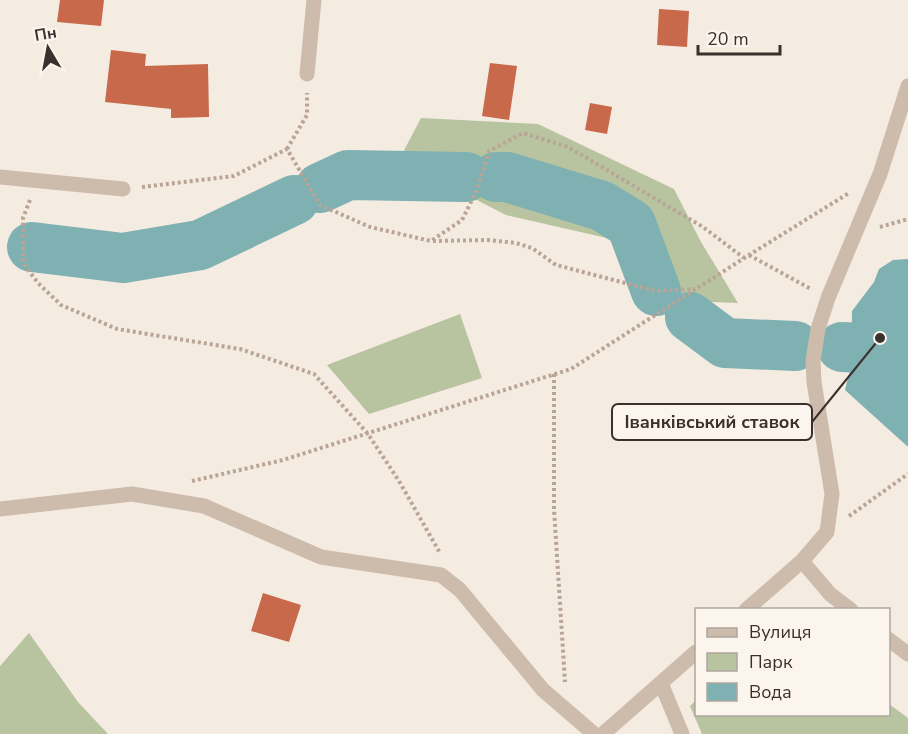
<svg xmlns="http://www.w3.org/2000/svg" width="908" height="734" font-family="'Nunito Sans',sans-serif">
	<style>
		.green { fill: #b8c4a0 }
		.water { fill: #7fb0b2 }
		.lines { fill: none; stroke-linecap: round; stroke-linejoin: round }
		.river { stroke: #7fb0b2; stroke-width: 50 }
		.building { fill: #c8694b }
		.path { stroke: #b9a596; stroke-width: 4; stroke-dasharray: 3 3; stroke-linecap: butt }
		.minor { stroke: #cdbbac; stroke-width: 15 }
		.leader { fill: none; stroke: #3b302b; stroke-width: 2 }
		.callout-dot { fill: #3b302b; stroke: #fbf5ee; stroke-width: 2 }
		.callout { fill: #fbf5ee; stroke: #3b302b; stroke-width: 2 }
		.callout-label { font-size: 18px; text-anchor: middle; font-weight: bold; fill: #3b302b }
	</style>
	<rect width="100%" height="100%" fill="#f4ebe1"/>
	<!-- green -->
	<path class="green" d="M421,118L538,124L674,189L701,242L738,303L640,299L611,239L506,215L399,160Z
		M460,314L482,378L369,414L327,365Z
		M29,633L78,702L108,734H0V666Z
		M696,700V714H888L889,704L908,718V734H702L690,706Z"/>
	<!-- water -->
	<path class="water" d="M908,259V446H907L845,390L851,366L852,311L874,282L879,269L893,260Z"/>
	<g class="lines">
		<!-- river -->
		<path class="river" d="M496,177H507L602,206L631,224L656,291
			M320,188L348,175L466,177
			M32,247L123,258L200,245L294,200
			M690,317L725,343L795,346
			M842,347L884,349L908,341"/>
	</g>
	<!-- building -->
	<path class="building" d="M60,0H104L101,26L57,22Z
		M659,9L689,11L687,47L657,45Z
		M111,50L146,54L145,66L208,64L209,117L171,118V109L105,102Z
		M490,63L517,66L509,120L482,116Z
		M590,103L612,107L607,134L585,130Z
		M263,593L301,605L289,642L251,631Z"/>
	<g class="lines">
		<!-- path -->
		<path class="path" d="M287,149L307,115V93
			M142,187L234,176L287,149L320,205L370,227L431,241L462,220L477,190L489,151L523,133L568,147L703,227L744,258
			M30,200L23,218V263L38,283L61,305L117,329L240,349L314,374L368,434L399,481L440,553
			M880,227L908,219
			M433,241L488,240L516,243L532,248L556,265L656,291L695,289
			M749,255L811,289
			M554,374V509L565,682
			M192,481L283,460L571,369L749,255L849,193
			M849,516L908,474"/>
		<!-- minor -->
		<path class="minor" d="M307,74L314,0
			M0,177L123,189
			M0,509L132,494L204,506L321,557L441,575L460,590L543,690L594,734
			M802,561L830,594L851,610
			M746,610L802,561L827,532L832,494L814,382L813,361L818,329L828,298L880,174L908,86
			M888,639L908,654
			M661,683L682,734
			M603,734L696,652"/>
	</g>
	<!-- callouts -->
	<path class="leader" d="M880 338L812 422"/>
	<circle class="callout-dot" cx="880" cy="338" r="6"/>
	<rect class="callout" x="612" y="404" width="200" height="36" rx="6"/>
	<g class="callout-label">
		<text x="712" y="428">Іванківський ставок</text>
	</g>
	<!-- legend -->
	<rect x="695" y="608" width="195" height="108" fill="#fbf5ee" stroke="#aea6a0" stroke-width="1.5"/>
	<rect x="707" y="628" width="30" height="9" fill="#cdbbac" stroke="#aea6a0" stroke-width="1.5"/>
	<text x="749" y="638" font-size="18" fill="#3b302b">Вулиця</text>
	<rect x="707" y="653" width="30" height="18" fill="#b8c4a0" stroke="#aea6a0" stroke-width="1.5"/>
	<text x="749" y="668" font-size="18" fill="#3b302b">Парк</text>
	<rect x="707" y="683" width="30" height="18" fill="#7fb0b2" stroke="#aea6a0" stroke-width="1.5"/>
	<text x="749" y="698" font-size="18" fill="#3b302b">Вода</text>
	<!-- north arrow -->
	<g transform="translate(48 48) rotate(350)" stroke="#fbf5ee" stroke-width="4.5" paint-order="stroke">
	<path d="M0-4.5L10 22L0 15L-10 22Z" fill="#3b302b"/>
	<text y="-9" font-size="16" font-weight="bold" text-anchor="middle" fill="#3b302b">Пн</text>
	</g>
	<!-- scale -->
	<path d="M698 45v9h82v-9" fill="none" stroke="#3b302b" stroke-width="3"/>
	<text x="707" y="45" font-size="18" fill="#3b302b" stroke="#fbf5ee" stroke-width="4.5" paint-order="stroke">20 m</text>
</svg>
